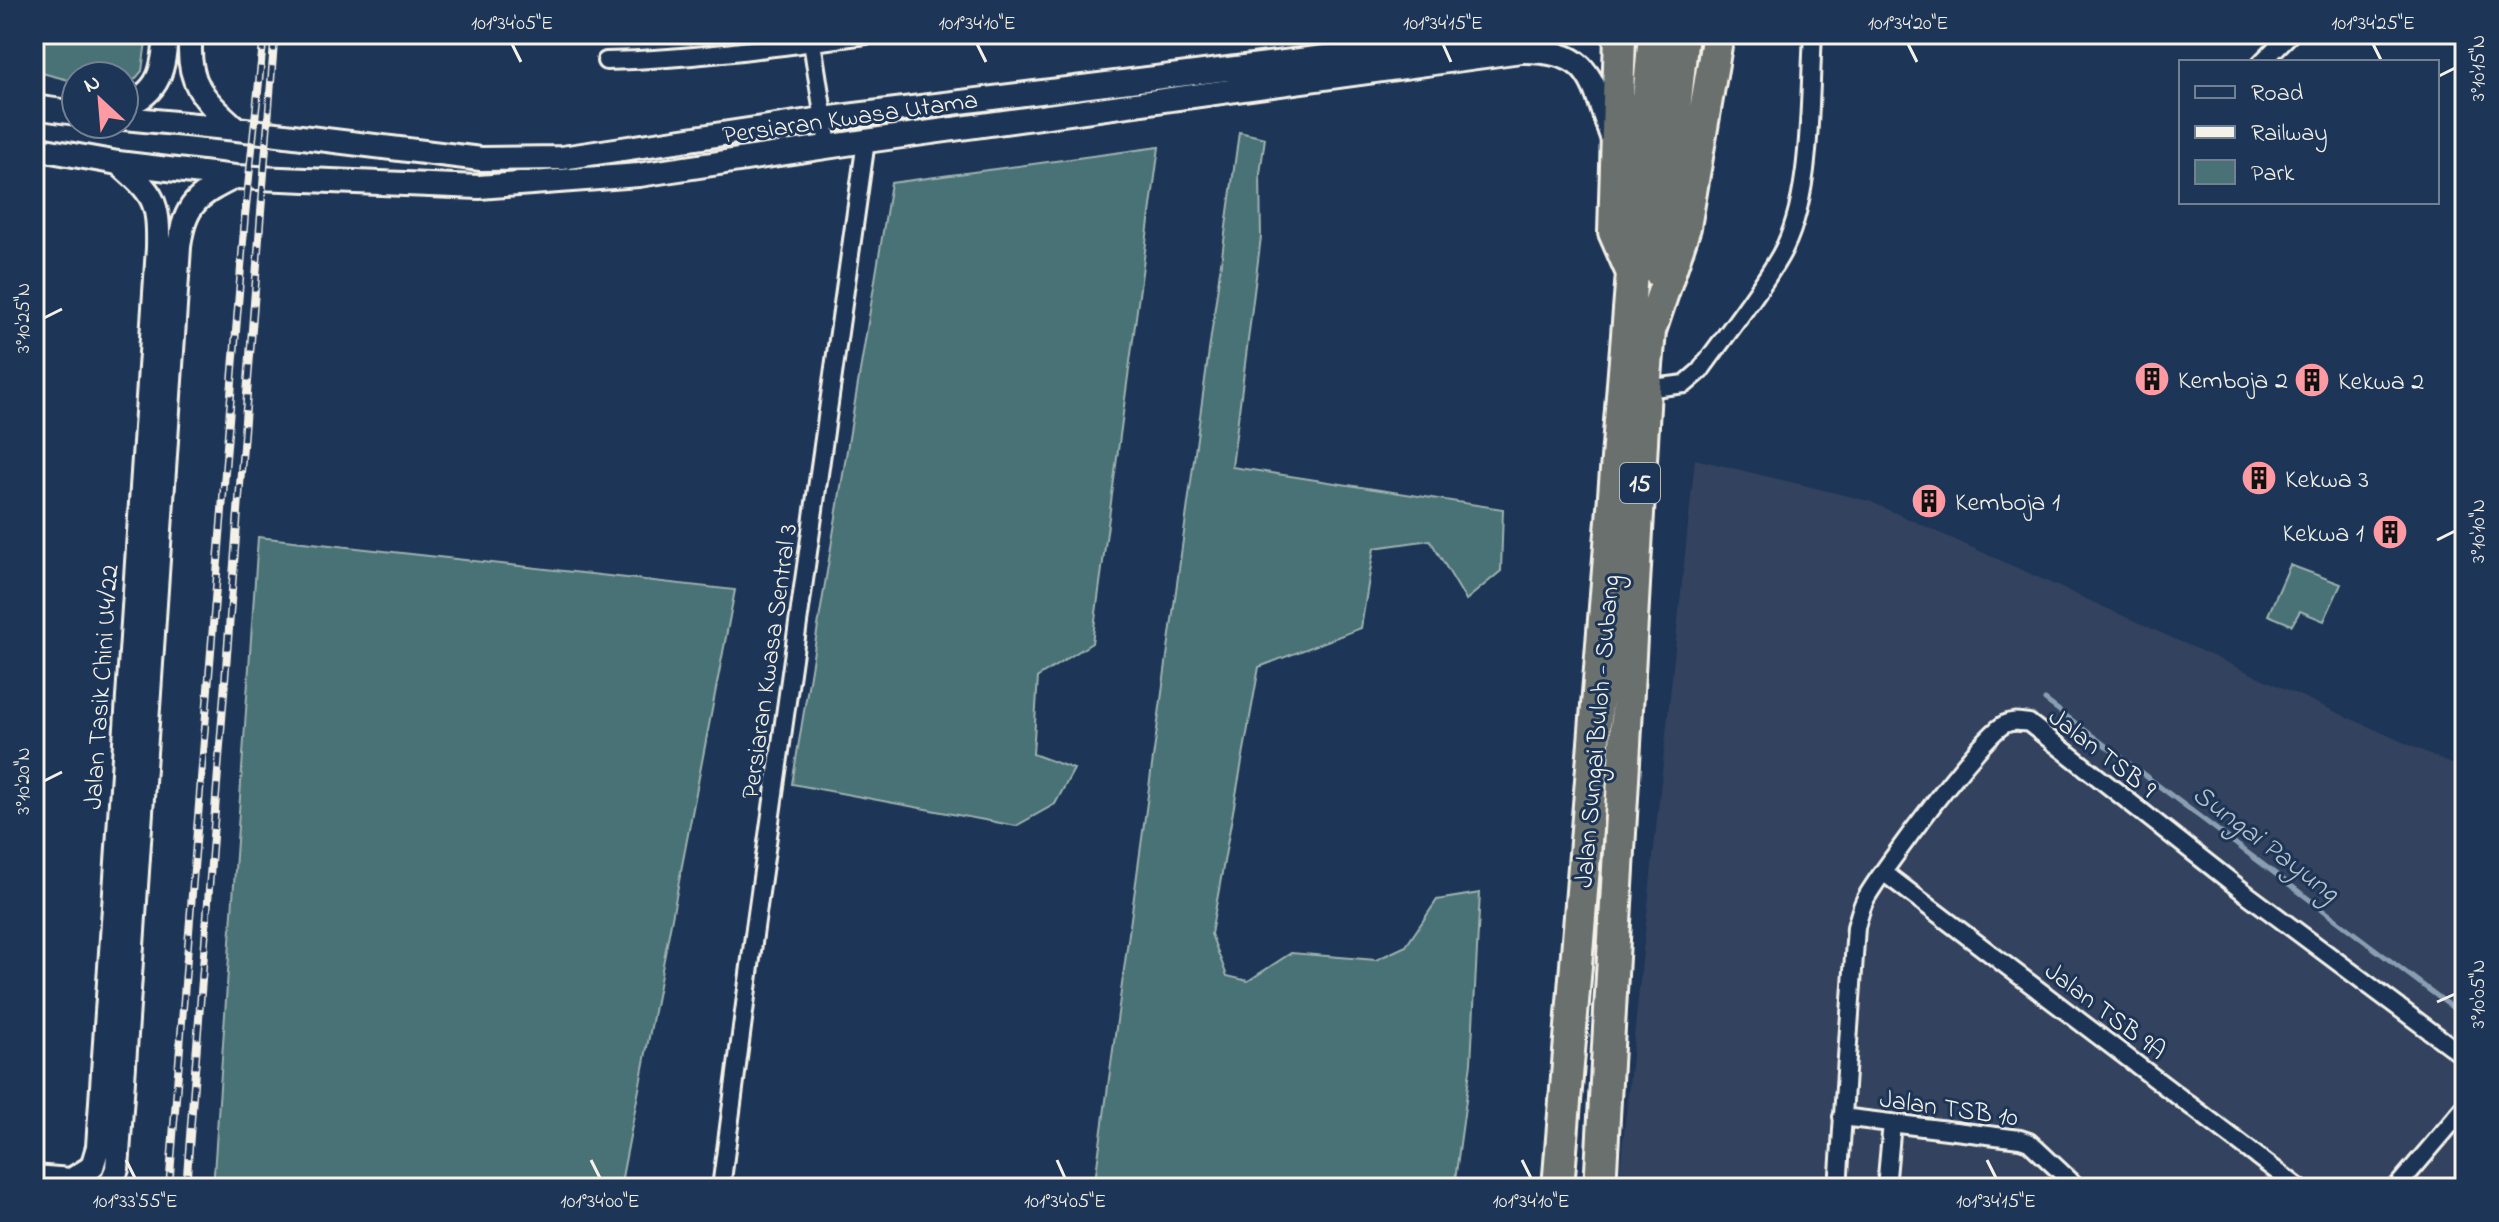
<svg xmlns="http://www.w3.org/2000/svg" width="2499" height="1222" font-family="'Indie Flower',sans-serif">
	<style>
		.built { fill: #32425f }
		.green { fill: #497276; stroke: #9eb2af; stroke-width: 2 }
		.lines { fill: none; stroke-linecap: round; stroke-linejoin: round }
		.stream { stroke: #899eb0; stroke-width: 5 }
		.street-casing { stroke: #f4f1e8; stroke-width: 22 }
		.secondary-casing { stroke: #f4f1e8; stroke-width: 28 }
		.highway-casing { stroke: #f4f1e8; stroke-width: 36 }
		.street { stroke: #1d3557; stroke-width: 16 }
		.secondary { stroke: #1d3557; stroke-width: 22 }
		.highway { stroke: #6b706d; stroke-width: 30 }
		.rail-casing { stroke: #f4f1e8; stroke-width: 8 }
		.rail { stroke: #1d3557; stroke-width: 5; stroke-dasharray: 15; stroke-linecap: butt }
		.ticks { fill: none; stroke: #f4f1e8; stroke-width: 3 }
		.labels { text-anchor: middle; stroke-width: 6; stroke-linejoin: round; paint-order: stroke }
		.shield { fill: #1d3557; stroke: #b4b9bc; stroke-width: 2 }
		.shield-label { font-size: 24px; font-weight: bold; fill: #f4f1e8 }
		.street-label { font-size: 26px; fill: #f4f1e8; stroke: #1d3557 }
		.poi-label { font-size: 26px; fill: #f4f1e8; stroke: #1d3557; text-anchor: start }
		.water-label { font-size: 28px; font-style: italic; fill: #b6c1c7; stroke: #1d3557 }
		.neatline { fill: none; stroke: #f4f1e8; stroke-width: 3 }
		.ticks-label { font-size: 20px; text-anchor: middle; fill: #f4f1e8 }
	</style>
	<rect width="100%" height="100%" fill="#1d3557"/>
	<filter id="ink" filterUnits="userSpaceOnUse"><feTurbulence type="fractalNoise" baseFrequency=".0125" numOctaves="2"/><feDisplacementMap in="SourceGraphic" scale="16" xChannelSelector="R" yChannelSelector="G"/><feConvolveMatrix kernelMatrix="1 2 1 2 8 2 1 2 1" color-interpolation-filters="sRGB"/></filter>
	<g filter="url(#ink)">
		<!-- built -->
		<path class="built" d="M1695,459L1869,501L2465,770V1188H1618Z"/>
		<!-- green -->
		<path class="green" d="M34,34H147L142,71L124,92V76H76V82L34,71Z
			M1239,132L1265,138L1260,174L1261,237L1232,467L1503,509L1501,571L1466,600L1430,540L1374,548L1361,628L1259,667L1211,934L1227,976L1248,981L1291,953L1376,960L1406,946L1437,900L1480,893L1471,1063L1454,1188H1094Z
			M1159,147L1092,643L1038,677L1033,754L1074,769L1055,804L1016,826L792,784L891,183Z
			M258,537L735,590L620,1188H213Z
			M2290,565L2341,584L2324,621L2300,611L2292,625L2268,615Z"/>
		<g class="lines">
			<!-- stream -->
			<path class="stream" d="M2045,700L2465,1017
				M2450,1188L2465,1169"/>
			<defs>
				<path id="street" d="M812,42L828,146
					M606,61C696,59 784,46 873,34
					M2262,62L2290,34
					M1645,389L1685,384L1700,371C1727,333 1757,296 1780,256C1813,200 1809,98 1813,34
					M1883,872L2299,1188
					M1842,1117L2020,1139L2029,1142L2078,1188
					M721,1188L755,928L866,141
					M1838,1188L1856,927C1859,917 1861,907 1866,898C1881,871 1983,734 2005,724C2013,720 2020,722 2029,723L2244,892L2465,1057
					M1886,1188L1892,1123
					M2396,1188L2465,1107"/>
				<path id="secondary" d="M191,34C185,81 203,100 237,129
					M124,105C161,94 164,66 166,34
					M34,107L76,113
					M124,118L237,129L481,159L562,158L823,119L1510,34
					M34,148L118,163L235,177L479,187L639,175L866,141L1521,51C1592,50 1591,79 1612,137
					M34,1177L71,1180L92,1167L98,1147L158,248C159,200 154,194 118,163
					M109,1188L117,1169L179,247C184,204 198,195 235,177"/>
				<path id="highway" d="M1620,34L1614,232L1631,271
					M1658,271L1683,34
					M1558,1188L1632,273L1654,34
					M1600,1188L1645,389L1650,331L1685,227L1718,34"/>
			</defs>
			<!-- street casing -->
			<use href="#street" class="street-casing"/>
			<!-- secondary casing -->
			<use href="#secondary" class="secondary-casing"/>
			<!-- highway casing -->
			<use href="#highway" class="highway-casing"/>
			<!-- street -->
			<use href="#street" class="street"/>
			<!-- secondary -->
			<use href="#secondary" class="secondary"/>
			<!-- highway -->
			<use href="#highway" class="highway"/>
			<defs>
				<path id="rail" d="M169,1188L245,216L264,34
					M186,1188L274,43"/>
			</defs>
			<!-- rail casing -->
			<use href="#rail" class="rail-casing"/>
			<!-- rail -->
			<use href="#rail" class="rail"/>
		</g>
	</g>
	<!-- ticks -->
	<path class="ticks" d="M512,44L521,62M977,44L986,62M1443,44L1451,62M1908,44L1917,62M2373,44L2382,62M2437,77L2455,68M44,318L62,309M2437,540L2455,531M44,781L62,772M2437,1002L2455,994M126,1160L135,1178M591,1160L600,1178M1057,1160L1065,1178M1522,1160L1531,1178M1987,1160L1996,1178"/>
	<!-- icons -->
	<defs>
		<symbol id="building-disc" viewBox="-11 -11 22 22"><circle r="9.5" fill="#ff9aa2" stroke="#1d3557"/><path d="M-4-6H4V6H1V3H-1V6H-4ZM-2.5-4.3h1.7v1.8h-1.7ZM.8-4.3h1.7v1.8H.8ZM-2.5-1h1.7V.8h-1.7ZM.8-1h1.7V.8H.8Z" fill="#111"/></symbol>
	</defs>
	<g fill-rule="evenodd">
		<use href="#building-disc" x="2132" y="359" width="40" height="40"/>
		<use href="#building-disc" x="2292" y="360" width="40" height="40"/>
		<use href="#building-disc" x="2239" y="458" width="40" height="40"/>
		<use href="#building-disc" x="1909" y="481" width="40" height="40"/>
		<use href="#building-disc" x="2370" y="512" width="40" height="40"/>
	</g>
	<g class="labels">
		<!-- shield labels -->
		<rect class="shield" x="1620" y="463" width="40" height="40" rx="6"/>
		<g class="shield-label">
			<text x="1640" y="491">15</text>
		</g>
		<!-- street labels -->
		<g class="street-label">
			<text transform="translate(850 116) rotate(-8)" y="9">Persiaran Kwasa Utama</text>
			<text transform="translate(768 661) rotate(-82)" y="9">Persiaran Kwasa Sentral 3</text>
			<text transform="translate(100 687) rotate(-86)" y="9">Jalan Tasik Chini U4/22</text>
			<text transform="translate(1596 731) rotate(-85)" y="9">Jalan Sungai Buloh - Subang</text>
			<text transform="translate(2103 752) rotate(38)" y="9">Jalan TSB 9</text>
			<text transform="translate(2106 1010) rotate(37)" y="9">Jalan TSB 9A</text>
			<text transform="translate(1949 1107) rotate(8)" y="9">Jalan TSB 10</text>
		</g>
		<!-- poi labels -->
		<g class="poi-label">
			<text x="2178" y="388">Kemboja 2</text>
			<text x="2338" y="389">Kekwa 2</text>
			<text x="2285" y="487">Kekwa 3</text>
			<text x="1955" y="510">Kemboja 1</text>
			<text x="2364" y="541" text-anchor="end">Kekwa 1</text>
		</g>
		<!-- water labels -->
		<g class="water-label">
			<text transform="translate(2267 842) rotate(37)" y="10">Sungai Payung</text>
		</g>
	</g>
	<!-- margin -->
	<rect width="2499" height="1222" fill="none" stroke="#1d3557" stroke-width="88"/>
	<!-- legend -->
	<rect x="2179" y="60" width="260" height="144" fill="#1d3557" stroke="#738091" stroke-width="2"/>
	<rect x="2195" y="86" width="40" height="12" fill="#1d3557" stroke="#738091" stroke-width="2"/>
	<text x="2251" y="100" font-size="24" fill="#f4f1e8">Road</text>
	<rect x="2195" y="126" width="40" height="12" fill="#f4f1e8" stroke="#738091" stroke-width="2"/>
	<text x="2251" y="140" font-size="24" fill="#f4f1e8">Railway</text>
	<rect x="2195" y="160" width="40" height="24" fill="#497276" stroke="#738091" stroke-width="2"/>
	<text x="2251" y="180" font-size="24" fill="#f4f1e8">Park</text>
	<!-- north arrow -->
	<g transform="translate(100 100) rotate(334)"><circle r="38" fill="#1d3557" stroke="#738091" stroke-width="2"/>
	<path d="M0-6L14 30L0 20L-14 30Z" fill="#ff9aa2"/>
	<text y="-12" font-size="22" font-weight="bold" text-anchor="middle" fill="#f4f1e8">N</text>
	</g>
	<rect x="44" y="44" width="2411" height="1134" class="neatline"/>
	<g class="ticks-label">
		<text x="512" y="29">101°34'05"E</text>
		<text x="977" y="29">101°34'10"E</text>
		<text x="1443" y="29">101°34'15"E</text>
		<text x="1908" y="29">101°34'20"E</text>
		<text x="2373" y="29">101°34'25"E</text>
		<text transform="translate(2477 68) rotate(-90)" y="7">3°10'15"N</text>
		<text transform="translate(22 318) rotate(-90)" y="7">3°10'25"N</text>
		<text transform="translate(2477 531) rotate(-90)" y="7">3°10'10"N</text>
		<text transform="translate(22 781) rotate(-90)" y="7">3°10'20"N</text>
		<text transform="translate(2477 994) rotate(-90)" y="7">3°10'05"N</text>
		<text x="135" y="1207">101°33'55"E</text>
		<text x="600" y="1207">101°34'00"E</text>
		<text x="1065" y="1207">101°34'05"E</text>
		<text x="1531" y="1207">101°34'10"E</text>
		<text x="1996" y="1207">101°34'15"E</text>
	</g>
</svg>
